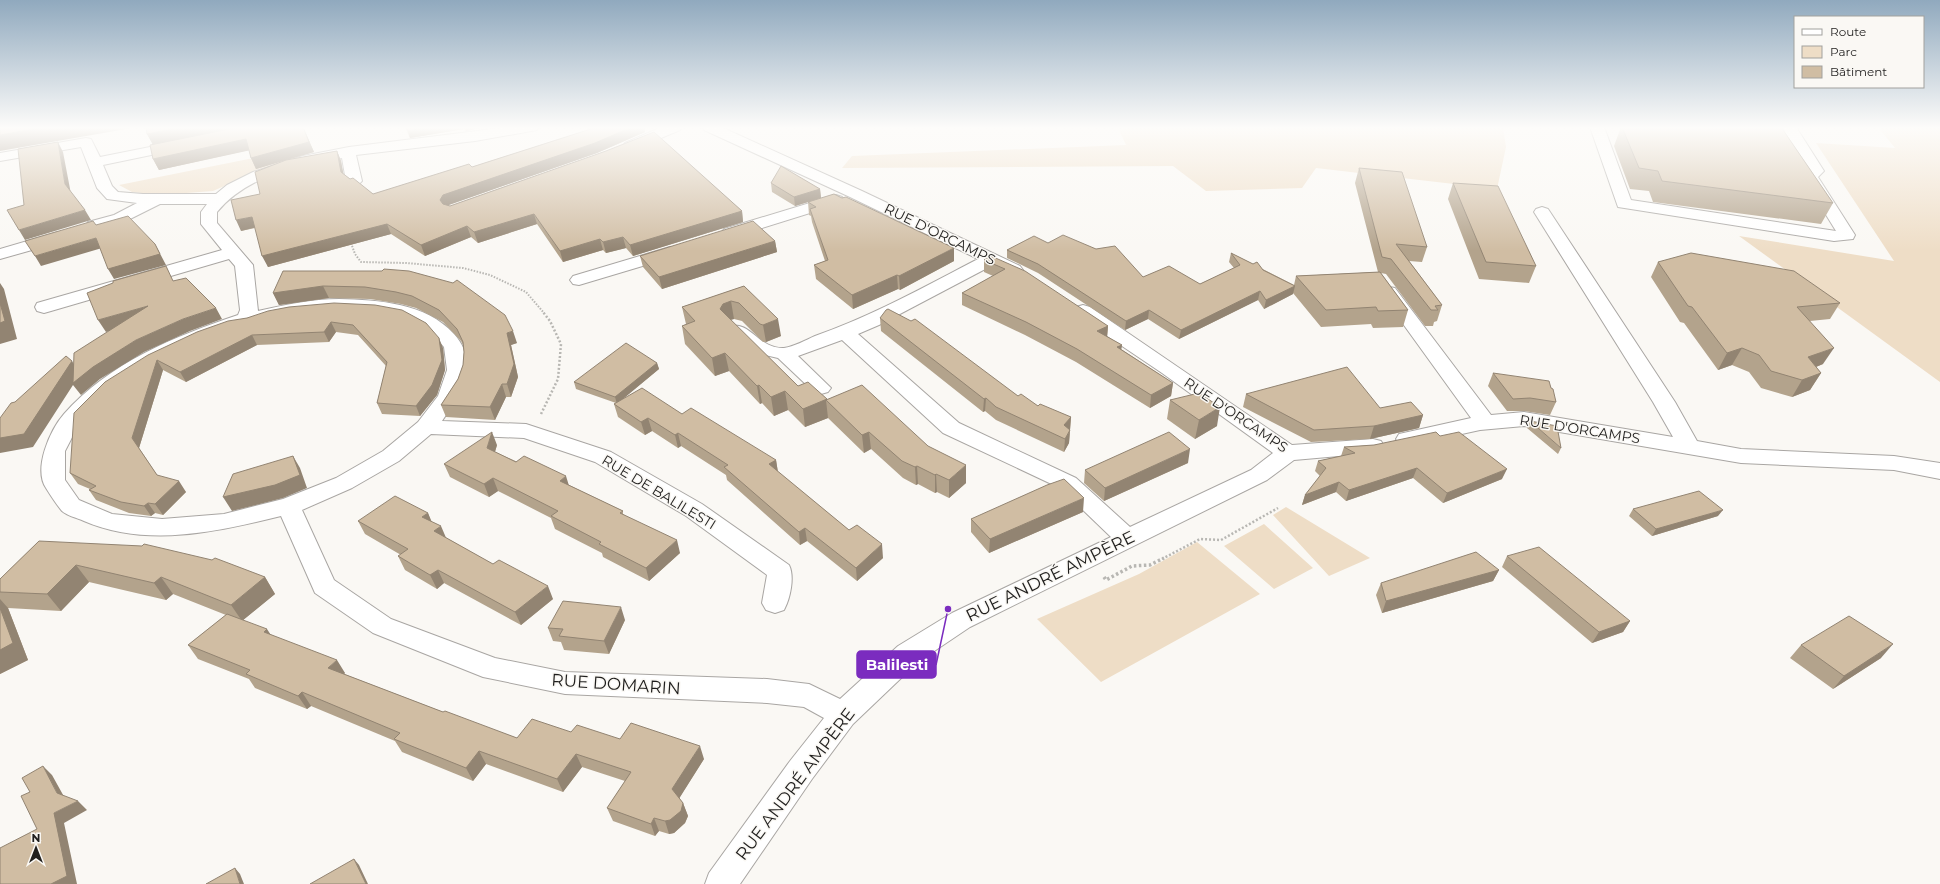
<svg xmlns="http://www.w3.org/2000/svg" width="1940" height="884" font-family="Montserrat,sans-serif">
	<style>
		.green { fill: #eeddc6 }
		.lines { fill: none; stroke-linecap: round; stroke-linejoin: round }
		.minor-casing { stroke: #a9a6a3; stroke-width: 2 }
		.path-far2 { stroke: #b8b7b3; stroke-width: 2; stroke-dasharray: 1.5 1.5; stroke-linecap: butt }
		.path-far1 { stroke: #b8b7b3; stroke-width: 2.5; stroke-dasharray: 2 2; stroke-linecap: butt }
		.path { stroke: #b8b7b3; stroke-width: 3.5; stroke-dasharray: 2.5 2.5; stroke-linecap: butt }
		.minor { fill: #fff; fill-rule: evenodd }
		.wall { fill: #b3a38c }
		.shaded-wall { fill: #928472 }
		.building { fill: #d0bda3; stroke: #928472 }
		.labels { text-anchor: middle; stroke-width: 3; stroke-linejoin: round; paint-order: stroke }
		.street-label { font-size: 14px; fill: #1f1e1d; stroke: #faf8f4 }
		.near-street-label { font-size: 17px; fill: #1f1e1d; stroke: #faf8f4 }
		.leader { fill: none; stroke: #7b2cbf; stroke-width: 1.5 }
		.callout-dot { fill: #7b2cbf; stroke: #faf8f4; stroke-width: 1.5 }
		.callout { fill: #7b2cbf; stroke: #7b2cbf; stroke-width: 1.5 }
		.callout-label { font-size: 15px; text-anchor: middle; font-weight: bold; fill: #fff }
	</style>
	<rect width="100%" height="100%" fill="#faf8f4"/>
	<!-- green -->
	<path class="green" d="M1133,127H1503L1506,147L1497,189L1316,168L1302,188L1206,191L1173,166L842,168L852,156L1126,145L1119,130Z
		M1878,127H1940V382L1739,236L1894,261L1816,143L1895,148Z
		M289,151L293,160L254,173L213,191L160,195L132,192L119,185Z
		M1286,507L1370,558L1329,576L1273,515Z
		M1264,524L1313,568L1274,589L1224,546Z
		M1197,542L1260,594L1101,682L1037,619L1139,574Z"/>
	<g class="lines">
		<defs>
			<path id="minor" d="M509,127H539L537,130L475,141L356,155L362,181L359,184L354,186L349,184L346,181L342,158C297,165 247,176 217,212V223L253,265L258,311C285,305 312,299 339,299C379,300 426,303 454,334C463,344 468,356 467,370C466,389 452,406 442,421L526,424L611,452L702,504L789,565C795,577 790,599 784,610L775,613L766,610L762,603L767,575L686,516L595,462L524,438L431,434L399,461L352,488L302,510L334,580L391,619L495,658L565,672L767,679L809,684L840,699L898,646L952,613L1111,537L1060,488L943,433L842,340L798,356L831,388L828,392L821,394L814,392L778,358L748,351L727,330L730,326C751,321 758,349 784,348C793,347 806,340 815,336C872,316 924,287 978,259L850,197L704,130L702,127H721L862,191L1020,266L1023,270L1020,274L1014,275L1008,274L991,266L879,325L858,334L959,423L1076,478L1130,527L1251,470L1273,453L1162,373L1076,315L1074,311L1076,307L1083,305L1090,307L1292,445L1373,439L1381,441L1384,446L1381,451L1373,453L1294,460L1267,480L970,627L918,662L853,724L812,779L740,884H705L709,873L790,761L824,718L804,707L767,703L565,694L483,677L373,633L315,593L281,516C217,532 147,548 84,521C77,518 66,515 62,511C56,504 51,496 46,488C33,469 50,430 64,414C109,363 175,336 238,315L240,310L235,266L229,259L51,311L44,313L37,311L35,307L37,303L222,250L201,224V212L207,204H160L126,221L94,231L88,230L86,226L88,222L114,215L137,203L107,199L97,188L81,147L0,161V153L86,138L91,139L100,157L180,141L185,142L187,145L185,148L103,165L112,186L118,192L143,194H216L227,185L253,172L303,156L349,147ZM338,311L379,313L407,318L431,332L444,347L447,370L438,396L418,422L383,451L336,478L283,499L224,514L162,519L112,514L79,500L65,480V451L80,422L111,391L153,364L202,340L251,324L294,315Z
				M662,127H682L680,130L635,149H625L623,146L625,143Z
				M1590,127H1604L1631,200L1836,231L1802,176L1808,170L1782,127H1796L1824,171L1818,177L1855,235L1853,239L1834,241L1618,207Z
				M836,195L842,197L844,200L842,203L730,238L724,237L722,233L724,229Z
				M1542,207L1548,209L1550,212L1675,402L1697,441L1741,449L1894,456L1940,463V479L1894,470L1741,463L1524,426L1480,430L1407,446L1399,444L1396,439L1399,434L1471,418L1380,292L1383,288L1389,287L1395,288L1491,415L1524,412L1673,437L1653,402L1534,212L1536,209Z
				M58,232L64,233L66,237L64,241L0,259V249Z
				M670,247L676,248L679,252L676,256L579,285L573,284L570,280L573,276Z"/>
		</defs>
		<!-- minor casing -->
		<use href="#minor" class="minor-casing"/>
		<!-- path-far2 -->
		<path class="path-far2" d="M351,243L355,254L361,262L406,263L463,268L490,275L526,292L544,313"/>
		<!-- path-far1 -->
		<path class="path-far1" d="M541,414L558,379L561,344L550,321L543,312
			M1162,559L1200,539L1221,540L1278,508"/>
		<!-- path -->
		<path class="path" d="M1104,577L1106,580L1132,566L1150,565L1164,558"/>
		<!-- minor -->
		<use href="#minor" class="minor"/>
	</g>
	<!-- wall -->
	<path class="wall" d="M303,127L314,152L287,160L337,151L341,161L343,174L373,194L472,167L597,127H644L645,132L597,153L448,205L450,206L742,211L743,222L633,256L626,248L606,253L603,250L563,262L537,224L478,243L471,237L425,256L391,234L268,267L255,228L241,231L260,194L285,160L256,169L251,158L249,150L159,170L153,159V144L147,134Z
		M405,127H484L466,131L464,129L410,138Z
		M1621,127H1781L1833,203L1821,224L1653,202L1649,191L1630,189L1614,146Z
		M1359,168L1427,247L1422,262L1409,261L1442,305L1437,321L1434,322L1433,326H1425L1386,274L1381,273L1408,310L1403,327L1373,328L1371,324L1321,327L1293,293V294L1264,309L1258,300L1179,339L1148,319L1125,330L1038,273L1007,258V250L1048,243L1143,277L1200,284L1234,268L1229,262L1231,253L1294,285L1296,276L1378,272L1355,183Z
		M771,183L820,189L821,198L954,261L900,290L898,289L853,309L816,279L814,265L825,261L812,222L811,216L809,215L808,202L795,206L772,192Z
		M1453,183L1536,266L1529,283L1479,279L1448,199Z
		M775,241L777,252L662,289L643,267L640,256Z
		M991,256L1108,326L1107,337L1122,345L1121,349L1173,383L1171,396L1150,408L1076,362L1025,335L962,305V293L993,276L984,272V260Z
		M1658,262L1840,303L1830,319L1810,321L1823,364L1816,367L1821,373L1810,390L1792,397L1761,388L1749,372L1732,365L1718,370L1684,323L1680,322L1651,277Z
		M382,271L517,343L511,345L518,377L511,397H506L495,420L446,417L441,405L458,379L463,365L464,352L463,345L461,341L443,322L416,308L401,304L370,299L329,298L279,305L273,293Z
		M744,286L781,336L766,342H763L742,321L734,319L730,320L798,386L828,400L966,483L949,498L937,492L935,493L918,484L916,485L903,478L871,449L864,453L828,418L805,427L788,410L774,416L762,403L760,404L729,371L715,376L685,344L682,326L686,324L682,307Z
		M289,307L443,348L445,370L437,395L420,416L382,414L377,403L386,366L358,335L336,332L329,342L257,345L186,382L163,370L139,448L157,475L186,492L163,515L155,513L151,516L129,513L96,500L89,490L90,489L78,484L70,473L105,382L247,318Z
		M880,318L1018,396L1038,406L1071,417L1069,443L1064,452L996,420L985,411L983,412L881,331Z
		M657,363L659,369L621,400L682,414L776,460L778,472L883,558L857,581L807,541L800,545L727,480L726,475L681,446L678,448L652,431L645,435L618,417L614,404L616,403L576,389L574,382Z
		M1493,373L1551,388L1556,402L1550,415L1524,411H1507L1488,386Z
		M1246,394L1380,408L1423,415L1419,428L1370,439L1311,442L1243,407Z
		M1170,400L1217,426L1195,439L1167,419Z
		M1530,421L1561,448L1558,454L1527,428Z
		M1440,436L1502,479L1443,503L1413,478L1346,501L1336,492L1302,505L1305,495L1320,476L1315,471L1318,461L1341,456L1344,447L1374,445Z
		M497,445L495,452L569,485L623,511V514L680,553L649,581L603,557L602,553L555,529L551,518L498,491L489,497L450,477L444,464Z
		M1188,463L1104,501L1084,483L1085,470Z
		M1633,509L1718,516L1652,536L1629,516Z
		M1083,512L989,553L971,532V519Z
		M428,513L431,522L445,537L553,599L521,625L444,583L437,589L405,570L398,556L401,555L365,534L358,521Z
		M39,541L265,577L275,594L243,620L345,673L344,674L443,712L517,738L571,732L620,739L704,759L679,798L683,803L688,816L685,823L674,833L669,834L659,831L655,836L613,821L607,808L625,781L582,767L563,792L486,764L473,781L402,752L395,741L311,706L307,709L255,688L249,679L198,659L188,645L226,615L173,594L166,600L89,582L61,611L8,608L28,660L0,674V579Z
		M1507,556L1630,621L1623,632L1592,643L1502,567Z
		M1499,570L1493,581L1382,613L1376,595L1381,583Z
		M625,620L609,654L564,650L561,642L553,641L548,628Z
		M1801,645L1881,658L1833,689L1790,658Z"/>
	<!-- shaded-wall -->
	<path class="shaded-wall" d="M44,127H132V128L0,151V135Z
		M181,127H238L153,145L147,134Z
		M303,127L314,152L256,169L251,158Z
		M428,127H463L464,129L410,138L408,131Z
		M465,127H484L466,131Z
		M632,127H644L645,132L597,153L446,206L444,211L440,200L443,195Z
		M246,139L251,150L159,170L153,159Z
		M58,142L63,152L71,194L65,184Z
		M337,151L341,161L345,182L341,172Z
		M820,189L821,198L795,206L794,197Z
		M85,210L91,220L25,240L19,230Z
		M742,211L743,222L633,256L630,245Z
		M534,214L537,224L478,243L474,232Z
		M252,217L257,227L241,231L236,220Z
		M387,224L391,234L268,267L262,256Z
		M467,226L471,237L425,256L421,245Z
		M623,237L626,248L606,253L603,242Z
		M96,238L102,248L41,266L35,256Z
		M600,239L603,250L563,262L560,251Z
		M775,241L777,252L662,289L659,277Z
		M155,244L166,265L114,279L108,269Z
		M954,248V261L900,290L899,276Z
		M897,275L898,289L853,309L852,295Z
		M0,283L4,289L17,339L0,344Z
		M323,286L329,298L279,305L273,293Z
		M1295,286L1293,294L1264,309L1266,300Z
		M1260,291L1258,300L1179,339L1181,330Z
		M731,301L734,319L726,321L720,309L723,304Z
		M148,306L154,318L106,332L98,320Z
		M216,308L222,319L190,331L144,352L100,379L81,395L73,385L33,447L0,453V438L72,361L80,374L136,340L183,319Z
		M1149,310L1148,319L1125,330L1126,321Z
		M778,319L781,336L766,342L763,325Z
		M331,322L336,332L329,342L324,332Z
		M1108,326L1107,338L1097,331Z
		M513,331L517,343L511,345L518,377L511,397L507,384V333Z
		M252,335L257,345L186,382L180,372Z
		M439,338L443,348L445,370L437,395L420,416L416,406Z
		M1122,345L1120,357L1117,347Z
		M1742,348L1732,365L1718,370L1727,353Z
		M1834,348L1823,364L1798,374L1808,357Z
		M725,353L729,371L715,376L712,358Z
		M157,360L163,370L139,448L132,438Z
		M657,363L659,369L617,404L615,397Z
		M1821,373L1810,390L1792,397L1802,380Z
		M1173,383L1171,396L1150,408L1151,395Z
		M502,384L506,397L495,420L490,407Z
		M759,385L762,403L760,404L757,386Z
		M785,391L788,410L774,416L771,397Z
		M986,398L985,411L983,412L984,399Z
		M827,399L828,402L826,400L828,418L805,427L803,409Z
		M1220,407L1217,426L1195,439L1199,420Z
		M1423,415L1419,428L1370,439L1374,426Z
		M1071,417L1069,443L1064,452L1065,439L1070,431L1063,438L1064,425Z
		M648,418L652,431L645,435L641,422Z
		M492,432L497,445L492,461L487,448Z
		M869,432L871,449L864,453L862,435Z
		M678,433L681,446L678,448L675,435Z
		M1190,449L1188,463L1104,501L1105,488Z
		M293,456L300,468L307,488L283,498L232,511L223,497Z
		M776,460L778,473L769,464Z
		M966,465V483L949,498V480Z
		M917,466L918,484L916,485L915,467Z
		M1417,468L1413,478L1346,501L1349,490Z
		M1507,469L1502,479L1443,503L1447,493Z
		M936,474L937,492L935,493V475Z
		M566,476L570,489L560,481Z
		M493,478L498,491L489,497L484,484Z
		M179,481L186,492L163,515L155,504Z
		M1339,482L1336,492L1302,505L1305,495Z
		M1084,498L1083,512L989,553L990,539Z
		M148,503L155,513L151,516L144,506Z
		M1723,510L1718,516L1652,536L1656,529Z
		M428,513L434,527L422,517Z
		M441,526L447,540L434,531Z
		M805,528L807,541L800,545L799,532Z
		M677,540L680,553L649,581L646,568Z
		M882,544L883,558L857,581L856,568Z
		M76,565L89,582L61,611L47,594Z
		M438,570L444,583L437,589L430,575Z
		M1499,570L1493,581L1382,613L1386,601Z
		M161,577L173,594L166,600L154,583Z
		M265,577L275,594L242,621L231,605Z
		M548,586L553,599L521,625L515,612Z
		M0,599L8,608L28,660L0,674Z
		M621,607L625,620L609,654L604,641Z
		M1630,621L1623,632L1592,643L1599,632Z
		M267,629L276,643L264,632Z
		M1893,644L1881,658L1833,689L1844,676Z
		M337,660L345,673L337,681L328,668Z
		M302,692L311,706L307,709L298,696Z
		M700,746L704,759L677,802L672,789Z
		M479,751L486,764L473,781L466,768Z
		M576,754L582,767L563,792L557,779Z
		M43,766L52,775L67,802L57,793Z
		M78,801L87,810L64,823L77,884H51L54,813Z
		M683,803L688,816L685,823L674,833L669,834L665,821Z
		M654,818L659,831L655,836L651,824Z
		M354,859L359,865L368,884H366Z
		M235,868L240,874L244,884H240Z"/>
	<!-- building -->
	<path class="building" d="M0,127H44L0,135Z
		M146,127H181L147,134Z
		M239,127H303L309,142L251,158L246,139L153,159L150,145Z
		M406,127H428L408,131Z
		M597,127H632L595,143L443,195L440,200L443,204L450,206L606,151L654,132L742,211L630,245L623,237L603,242L600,239L560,251L534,214L474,232L467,226L421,245L387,224L262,256L252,217L236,220L231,200L260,194L255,172L286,160L337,151L341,172L350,179L353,178L373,194L469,164L472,167Z
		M1622,127L1639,128V127H1781L1833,203L1662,181L1658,171L1639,168Z
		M58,142L65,184L85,210L19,230L7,210L24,205L18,149Z
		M781,166L820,189L794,197L771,183Z
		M1359,168L1402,172L1427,247L1396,244L1442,305L1435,306L1438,310H1431L1391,259L1382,257Z
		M1453,183L1498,186L1536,266L1486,262Z
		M834,194L842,198L846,197L954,248L899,276L897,275L852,295L814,265L828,260L810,209L816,207L808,202Z
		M128,216L155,244L160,254L108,269L96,238L35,256L25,241L93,221L96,225Z
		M753,221L775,241L659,277L640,256Z
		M1063,235L1096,249L1115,246L1143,277L1169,266L1200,284L1240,265L1231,253L1253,264L1257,262L1263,270L1295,286L1266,300L1260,291L1181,330L1149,310L1126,321L1038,264L1007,250L1034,236L1048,243Z
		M1691,253L1794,271L1840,303L1797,307L1834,348L1808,357L1821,373L1802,380L1771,371L1759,355L1742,348L1727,353L1692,307L1688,306L1658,262Z
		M991,256L1025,271L1108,326L1097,331L1122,345L1117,347L1173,383L1151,395L1077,349L1026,322L962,293L1005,269L984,260Z
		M166,266L173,281L186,278L216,308L183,319L136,340L93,367L73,383L74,353L148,306L98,320L87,293L113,283V281Z
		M384,269L409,271L453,283L457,280L505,315L513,331L507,333L514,364L507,384H502L490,407L441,405L458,379L463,365L464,352L463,342L457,329L439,310L412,296L396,292L365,287L323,286L273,293L283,271H382Z
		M1380,272L1408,310L1378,311L1376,307L1326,310L1296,276Z
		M744,286L778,319L763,325L760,324L739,303L731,301L723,304L720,309L798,386L808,382L827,399L803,409L785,391L771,397L759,385L757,386L725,353L712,358L682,326L695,321L682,307Z
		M0,303L5,321L0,323Z
		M334,303L375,305L402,310L426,323L439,338L442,360L432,385L416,406L377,403L387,362L353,325L331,322L324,332L252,335L180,372L157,360L132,438L157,475L179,481L155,504L148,503L144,506L121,502L89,490L96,486L70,473L74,413L105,382L148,355L197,332L228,321L247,318L268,311L289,307Z
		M888,309L911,321L915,319L1018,396L1021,394L1038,406L1040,404L1071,417L1064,425L1070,430L1065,439L996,407L986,398L984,399L880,318L886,310Z
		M626,343L657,363L615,397L574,382Z
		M66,356L72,361L24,434L0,438V418L11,403L15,402Z
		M1347,367L1380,408L1411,402L1423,415L1374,426L1314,430L1246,394Z
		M1493,373L1549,381L1551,388L1553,389L1556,402L1530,398L1513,399Z
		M862,385L928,446L966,465L949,480L936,474L935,475L917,466L915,467L902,461L869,432L862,435L826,400Z
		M642,388L682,414L691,408L776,460L769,464L849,530L857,525L882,544L856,568L805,528L799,532L724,467L728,465L678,433L675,435L648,418L641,422L614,404Z
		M1199,393L1220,407L1199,420L1170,400Z
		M1530,421L1557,426L1561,448Z
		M492,432L487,448L516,462L524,456L566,476L560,481L623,511L620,513L677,540L646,568L599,544L601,542L551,516L558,511L493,478L484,484L444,464Z
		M1169,432L1190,449L1105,488L1085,470Z
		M1436,432L1440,436L1459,432L1507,469L1447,493L1417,468L1349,490L1339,482L1305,495L1326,468L1318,461L1355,453L1344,447L1374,445Z
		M293,456L300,475L275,485L223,497L233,474Z
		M1064,479L1084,498L990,539L971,519L1047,485Z
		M1699,491L1723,510L1656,529L1633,509Z
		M395,496L428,513L422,517L441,526L434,531L493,564L499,560L548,586L515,612L438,570L430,575L398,556L408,549L358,521Z
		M39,541L142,546L144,544L212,560L215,558L265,577L231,605L161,577L154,583L76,565L47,594L0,592V579Z
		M1539,547L1630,621L1599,632L1507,556Z
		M1476,552L1499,570L1386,601L1381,583Z
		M563,601L621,607L604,641L559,636L563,629L548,628Z
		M0,608L13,643L0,650Z
		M227,614L267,629L264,632L337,660L328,668L443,712L445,711L517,738L532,719L571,732L577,725L620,739L631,723L700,746L672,789L683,803L681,811L670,820L665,821L654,818L651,824L607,808L631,772L576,754L557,779L479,751L466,768L394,739L400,733L302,692L298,696L246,674L250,670L188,645Z
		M1849,616L1893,644L1844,676L1801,645Z
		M43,766L57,793L78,801L54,813L67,876L51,884H0V848L37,829L21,796L30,792L22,778Z
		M354,859L366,884H310Z
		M235,868L240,884H206Z"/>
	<!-- sky -->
	<linearGradient id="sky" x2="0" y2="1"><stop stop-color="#90a9be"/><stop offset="0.51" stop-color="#fdfcfa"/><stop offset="1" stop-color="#fdfcfa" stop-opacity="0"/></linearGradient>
	<rect width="1940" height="251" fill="url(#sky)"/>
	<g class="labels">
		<!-- street labels -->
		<g class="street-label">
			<text transform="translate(940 234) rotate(26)" y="5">RUE D'ORCAMPS</text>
			<text transform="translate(1236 415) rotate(34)" y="5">RUE D'ORCAMPS</text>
			<text transform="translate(1580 429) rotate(9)" y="5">RUE D'ORCAMPS</text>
			<text transform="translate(659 492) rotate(31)" y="5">RUE DE BALILESTI</text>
		</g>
		<!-- near-street labels -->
		<g class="near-street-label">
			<text transform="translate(1050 576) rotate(-26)" y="6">RUE ANDRÉ AMPÈRE</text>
			<text transform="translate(616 684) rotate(4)" y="6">RUE DOMARIN</text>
			<text transform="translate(795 784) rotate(-53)" y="6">RUE ANDRÉ AMPÈRE</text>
		</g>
	</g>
	<!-- callouts -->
	<path class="leader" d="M948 609L936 665"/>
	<circle class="callout-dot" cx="948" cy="609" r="4"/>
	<rect class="callout" x="857" y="651" width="79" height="27" rx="4"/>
	<g class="callout-label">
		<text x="897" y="670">Balilesti</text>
	</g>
	<!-- legend -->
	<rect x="1794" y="16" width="130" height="72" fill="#faf8f4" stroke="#a2a19e"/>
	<rect x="1802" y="29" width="20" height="6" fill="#ffffff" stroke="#a2a19e"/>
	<text x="1830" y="36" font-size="12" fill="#1f1e1d">Route</text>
	<rect x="1802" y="46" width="20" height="12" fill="#eeddc6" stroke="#a2a19e"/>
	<text x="1830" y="56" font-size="12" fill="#1f1e1d">Parc</text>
	<rect x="1802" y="66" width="20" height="12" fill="#d0bda3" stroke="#a2a19e"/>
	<text x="1830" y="76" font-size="12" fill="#1f1e1d">Bâtiment</text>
	<!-- north arrow -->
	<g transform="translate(36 848)" stroke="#faf8f4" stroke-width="3" paint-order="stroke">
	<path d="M0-3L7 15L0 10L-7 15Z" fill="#1f1e1d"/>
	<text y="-6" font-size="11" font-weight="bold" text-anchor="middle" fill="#1f1e1d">N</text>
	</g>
</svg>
